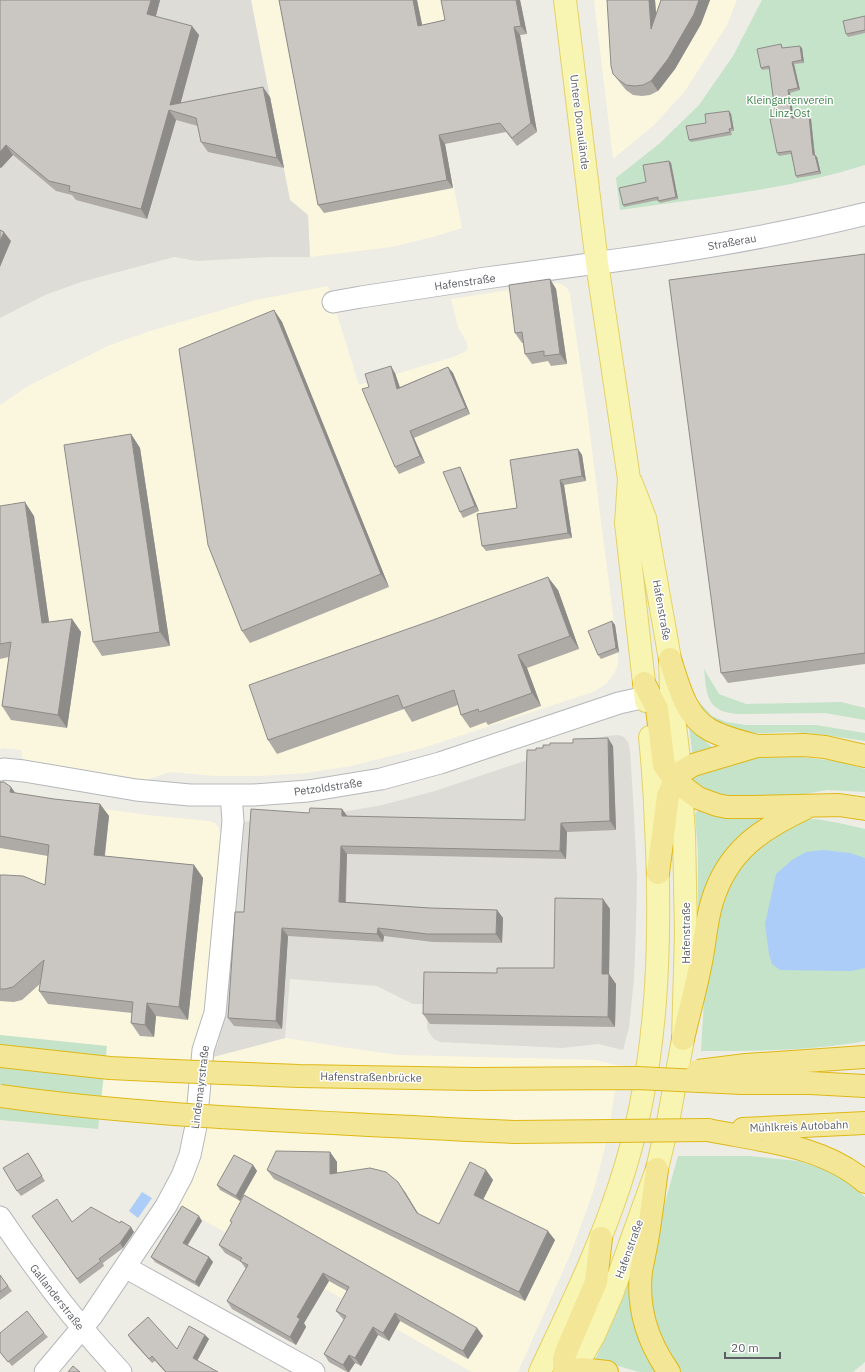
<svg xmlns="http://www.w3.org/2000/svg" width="865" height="1372" font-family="'IBM Plex Sans',sans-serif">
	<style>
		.commercial { fill: #fbf7de }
		.industrial { fill: #dddcd7 }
		.green { fill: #c4e3c8 }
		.water { fill: #accdf7 }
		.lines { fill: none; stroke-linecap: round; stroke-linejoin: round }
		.minor-casing { stroke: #b5b7bb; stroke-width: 23 }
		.secondary-casing { stroke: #b7b8be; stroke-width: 24 }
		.primary-casing { stroke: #e4d168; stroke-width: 24 }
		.motorway-casing { stroke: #deb816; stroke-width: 24 }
		.minor { stroke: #fff; stroke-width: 21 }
		.secondary { stroke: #fff; stroke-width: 22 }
		.primary { stroke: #f7f5b1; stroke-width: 22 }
		.motorway { stroke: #f3e797; stroke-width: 22 }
		.motorway-bridge-casing { stroke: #deb816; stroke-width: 24; stroke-linecap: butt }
		.motorway-bridge { stroke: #f3e797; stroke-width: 22 }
		.wall { fill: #aeaba7 }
		.shaded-wall { fill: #8d8b88 }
		.building { fill: #cac7c2; stroke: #8d8b88 }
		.labels { text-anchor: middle; stroke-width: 3; stroke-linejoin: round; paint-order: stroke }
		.park-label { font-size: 11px; fill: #3e8349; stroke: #fff }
		.street-label { font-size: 11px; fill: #5d5f64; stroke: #fff }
	</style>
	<rect width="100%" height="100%" fill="#eeede5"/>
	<!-- commercial -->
	<path class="commercial" d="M251,0H444L449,28L434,31L455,142L445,144L462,228L433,237L391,247L310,257L308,215L290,200Z
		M594,0H737L727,25L685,91L654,125L613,159Z
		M555,283L561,284L567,288L570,294L588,418L618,655V664L614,674L606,684L593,692L426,747L351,766L306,773L258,776H216L169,772L141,782L25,763L22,757L21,750L4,748L0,749V405L28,386L108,346L150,331L256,300L328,286L359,385L453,357L466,351L468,348L467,343L458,327L451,299Z
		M0,790L17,792L61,803L147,815L209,821L215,823L219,828L221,837L205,1023L190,1126L99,1117L106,1046L0,1035Z
		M286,1038L341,1047L399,1055L596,1060L619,1066L607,1140L594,1189L571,1253L518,1372H472L175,1204L213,1057Z"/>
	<!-- industrial -->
	<path class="industrial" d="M0,0H251L290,200L308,215L310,257H272L197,261L174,257L81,282L45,295L0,318Z
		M618,735L624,737L628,742L630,750L634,814L637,876L636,926L634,979L629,1028L623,1050L598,1044L562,1048L440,1042L434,1039L430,1034L427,1028V1004H413L377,986L290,979L285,1038L213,1057V1052L218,1044L242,822L342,812L382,805L435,791L572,745L606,736Z"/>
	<!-- green -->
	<path class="green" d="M762,0H865V165C786,190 702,198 620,210L616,178L660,143L699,105L733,56Z
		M704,669L719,694L746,704L841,702L865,708V720L825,713L737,714C705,711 707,694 704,669Z
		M698,701L712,716L726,722L746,725H816L865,733V741L817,734L791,732L740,734L721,729L700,710Z
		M689,726L714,749L693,759Z
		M800,757L836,761L865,769V792L827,790L789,797L731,800L692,784L693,774L749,758Z
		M700,810L762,817L741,836L709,881L698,908V852L695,815L696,812Z
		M816,819L839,823L865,829V1041C811,1051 756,1051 701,1051L706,966L724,888L742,858L797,820Z
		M0,1035L107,1046L98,1129L0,1120Z
		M678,1156H749L798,1161L827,1170L852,1185L865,1197V1362L853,1372H679L659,1343L647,1276L656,1235Z
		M634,1267L660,1372H639L615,1365L594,1362L609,1330Z"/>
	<!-- water -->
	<path class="water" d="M823,850L850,853L865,858V968L851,971L780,970L772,964L769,954L765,924L776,874L792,860L806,852Z
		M142,1192L152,1198L138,1218L129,1211Z"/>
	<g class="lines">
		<defs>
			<path id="minor" d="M333,302L361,297L486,278L597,263
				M0,770L4,769L24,771L136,790L190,795H253L308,791L381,779L440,763L619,703L646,697
				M0,1217C37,1272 76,1324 121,1372
				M125,1267L314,1372
				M45,1372L92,1316L166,1206L182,1176L190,1155L196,1126L203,1050L215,1013L233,821L231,795"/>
			<path id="secondary" d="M597,263C687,251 777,236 865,214"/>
			<path id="primary" d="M565,0L597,263L629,479L626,523L646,701
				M540,1372C569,1310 599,1249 620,1184C658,1070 662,946 656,826C655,796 653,767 650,737
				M573,1372L594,1335L612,1294L657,1169L668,1122L683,1039L686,934L684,833L679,759L671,692L670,659L645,518L631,482"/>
			<path id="motorway" d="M670,659C678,684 685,716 710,730C725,738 742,742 757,746
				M644,683L657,709L664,765L670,774L678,783L698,798L717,805L727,807H754L839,805L865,809
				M658,873L668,796L675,779L683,771L693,765L757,746L804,745L825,747L865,756
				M683,1039C689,1013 696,988 701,962C705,942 706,921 712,902C727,851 761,829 806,808
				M0,1056L110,1068L173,1071
				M746,1065L865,1057
				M742,1083H810L865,1086
				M743,1129L865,1123
				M708,1130C761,1141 823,1145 865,1182
				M657,1169C654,1193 651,1217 647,1241C645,1251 643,1261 641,1271C637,1309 647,1341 669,1372
				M564,1372V1359L566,1352L596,1282L601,1238
				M570,1372L581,1369L607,1372"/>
		</defs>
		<!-- minor casing -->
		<use href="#minor" class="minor-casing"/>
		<!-- secondary casing -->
		<use href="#secondary" class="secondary-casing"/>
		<!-- primary casing -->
		<use href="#primary" class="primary-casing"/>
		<!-- motorway casing -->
		<use href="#motorway" class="motorway-casing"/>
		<!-- minor -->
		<use href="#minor" class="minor"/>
		<!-- secondary -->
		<use href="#secondary" class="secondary"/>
		<!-- primary -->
		<use href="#primary" class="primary"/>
		<!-- motorway -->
		<use href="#motorway" class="motorway"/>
		<defs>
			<path id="motorway-bridge" d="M173,1071L299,1076L474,1079L637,1078L742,1083
				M698,1071L746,1065
				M0,1096C155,1118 312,1121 468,1130L515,1132L708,1130"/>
		</defs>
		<!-- motorway-bridge casing -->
		<use href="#motorway-bridge" class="motorway-bridge-casing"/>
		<!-- motorway-bridge -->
		<use href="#motorway-bridge" class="motorway-bridge"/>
	</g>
	<!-- wall -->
	<path class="wall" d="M0,0H160L156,16L199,35L180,103L270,97L284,168L208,152L201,142L198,126L176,120L147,219L76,200L72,195L56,191L13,155L1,168H0Z
		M279,0H417L422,25L445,20L441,0H520L527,34L520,35L537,132L517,146L506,132L445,144L453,188L324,213L318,205Z
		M607,0H655L656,14L661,0H710L701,24L675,69L658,91L650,95L642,96L633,95L626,90L613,74Z
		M865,16V33L848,37L846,34Z
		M781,44L783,48H802L804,63L794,64L800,90L790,93L793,118L809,116L811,119L815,155L817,157L821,174L797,178L796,176L791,154L779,156L777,153L776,118L770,69L762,70L761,68Z
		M729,111L731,114L734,131H731L732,135L691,142L689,140L706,123Z
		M669,161L671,163L678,199L660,203L658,200L624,207L623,205Z
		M865,254V664L728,683L721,673Z
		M550,279L556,289L567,364L551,366L548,361L532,364L525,354L523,343H522L515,333Z
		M274,310L282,322L389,587L250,643L242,631Z
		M448,367L453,373L470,414L414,438L425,463L399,474L395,467L369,387L395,373L400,387Z
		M131,434L140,448L170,646L102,656L93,642Z
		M578,449L582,455L586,481L564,485L572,538L486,551L482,546L517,508Z
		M460,467L463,473L479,511L463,518L460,512Z
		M0,506L34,516L49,622L72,619L81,632L67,728L11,720L2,706L9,657L0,659Z
		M558,590L579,649L527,668L541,706L488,725L486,722L470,728L461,715L458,705L412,722L404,709L277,754L268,740Z
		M612,621L615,625L619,652L601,659L598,655Z
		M613,746L616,830L567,832L566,859L347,854L346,902L430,908L497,910L503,918L502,943L433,942L384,936L383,942L288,936L282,1029L234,1026L228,1018L244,912L309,813L342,809L347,816L525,820L536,750Z
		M0,782L15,793L54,799L100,804L109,816L105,856L194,865L203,878L188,1020L156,1016L154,1037L140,1036L131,1023L132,1013L48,1004L39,991L40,984L22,1000L14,1002L0,1001V875L45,885L48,856L0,848Z
		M603,899L610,909L609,974L616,984L615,1027L430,1024L423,1014L497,973L554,968Z
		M330,1152L337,1162V1173L405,1192L418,1214L439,1224L486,1170L493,1180L483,1199L555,1240L525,1301L274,1179L267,1170Z
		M28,1153L45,1181L21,1196L17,1191Z
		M253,1165L257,1171L240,1201L220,1190L217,1185Z
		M32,1216L72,1222L134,1232L123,1248L103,1263L104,1266L80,1284Z
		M202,1221L188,1245L209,1257L213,1262L199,1287L155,1262L151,1257Z
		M230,1221L477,1328L483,1336L468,1359L400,1321L389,1341L378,1335L361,1366L355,1363L349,1372H347L329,1362L324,1354L344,1320L342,1318L336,1311L347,1291L329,1281L304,1323L306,1327L296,1345L232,1309L227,1301L246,1269L241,1262L225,1253L219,1245L232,1223Z
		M0,1275L12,1291L0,1300Z
		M0,1333H44L48,1337L12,1366L0,1352Z
		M128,1335L177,1349L205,1335L209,1339L197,1361L218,1372H165L155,1361L152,1363L131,1340Z"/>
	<!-- shaded-wall -->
	<path class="shaded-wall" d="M151,0H160L154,23L147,14Z
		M413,0H417L424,34L418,26Z
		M516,0H520L527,34L521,26Z
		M649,0H655L658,39L651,29Z
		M699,0H710L701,24L675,69L658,91L651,81Z
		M192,26L199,35L178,113L170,105Z
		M514,27L520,35L537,132L531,123Z
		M800,46L802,48L804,63L802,60Z
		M792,62L794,64L800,90L798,88Z
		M263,87L270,97L284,168L277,158Z
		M788,90L790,93L794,121L792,118Z
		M169,110L176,120L147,219L141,209Z
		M729,111L731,114L734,131L732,128Z
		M809,116L811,119L815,158L813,155Z
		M439,135L445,144L453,188L447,180Z
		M6,145L13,155L1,168L0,167V152Z
		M815,155L817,157L821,174L819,171Z
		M669,161L671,163L678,199L676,197Z
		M4,232L11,241L0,267V241Z
		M550,279L556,289L567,364L560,354Z
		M274,310L282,322L389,587L381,574Z
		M391,366L395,373L402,395L397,389Z
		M448,367L453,373L470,414L466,408Z
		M410,431L414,438L425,463L420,456Z
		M131,434L140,448L170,646L160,632Z
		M578,449L582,455L586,481L582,476Z
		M460,467L463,473L479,511L475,506Z
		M560,480L564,485L572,538L568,533Z
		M25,502L34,516L51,636L42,623Z
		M548,577L558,590L579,649L570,636Z
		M72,619L81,632L67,728L58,715Z
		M612,621L615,625L619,652L616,648Z
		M518,655L527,668L541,706L532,693Z
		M608,738L613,746L616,830L610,821Z
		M11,787L20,799L10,792Z
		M100,804L109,816L103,868L94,855Z
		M342,809L348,817L342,816Z
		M561,823L567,832L566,859L560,851Z
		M341,846L347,854L345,910L339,902Z
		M194,865L203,878L188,1020L179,1007Z
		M603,899L610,909L609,974L616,984L615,1027L608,1017L602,974Z
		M497,910L503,918L502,943L496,934Z
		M282,928L288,936L282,1029L276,1021Z
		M378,928L384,936L383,942L377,934Z
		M147,1003L156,1016L154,1037L145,1025Z
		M330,1152L337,1162V1183L330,1174Z
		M253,1165L257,1171L240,1201L236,1196Z
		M486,1170L493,1180L481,1204L474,1195Z
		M398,1182L405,1192L424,1223L417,1213Z
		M199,1216L202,1221L186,1247L183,1243Z
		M131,1227L134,1232L123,1248L120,1243Z
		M548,1231L555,1240L525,1301L519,1292Z
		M209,1257L213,1262L199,1287L195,1282Z
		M323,1273L329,1281L304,1323L306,1327L296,1345L290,1337L297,1317Z
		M395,1313L400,1321L389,1341L383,1333Z
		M373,1327L378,1335L361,1366L355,1358Z
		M477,1328L483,1336L468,1359L463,1351Z
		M205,1335L209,1339L196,1363L193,1358Z
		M349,1355L355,1363L349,1372H348L343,1365Z"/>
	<!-- building -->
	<path class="building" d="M0,0H151L147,14L192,26L170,105L263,87L277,158L201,142L196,118L169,110L141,209L69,191L70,186L49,181L6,145L0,152Z
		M279,0H413L418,26L445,20L441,0H516L521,26L514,27L531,123L512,138L500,123L439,135L447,180L318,205Z
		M607,0H649L651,29L661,0H699L694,14L668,59L651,81L643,85L635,86L626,85L619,80L613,74L611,66Z
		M865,16V30L846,34L843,21Z
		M781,44L782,48L800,46L802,60L792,62L798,88L788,90L792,118L809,116L813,155H815L819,171L796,176L791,151L777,153L770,119L776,118L769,66L761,68L757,49Z
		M729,111L732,128L729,129L730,132L689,140L686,126L706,123L705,114Z
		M669,161L676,197L658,201V197L623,205L619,188L646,182L643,165Z
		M0,230L4,232L0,241Z
		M865,254V653L721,673L669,280Z
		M550,279L560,354L544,356V351L525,354L522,332L515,333L509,285Z
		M274,310L381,574L242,631L208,545L179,349Z
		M391,366L397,389L448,367L466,408L410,431L420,456L395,467L362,389L369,387L365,374Z
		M131,434L160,632L93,642L64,445Z
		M578,449L582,476L560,480L568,533L482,546L477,514L517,508L510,460Z
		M460,467L475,506L460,512L443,472Z
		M25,502L42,623L72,619L58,715L2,706L11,642L0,644V506Z
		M548,577L570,636L518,655L532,693L479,712L478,709L461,715L454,690L403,708L398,695L268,740L249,685L433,620Z
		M612,621L616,648L598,655L588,631Z
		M608,738L610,821L561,823L560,851L341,846L339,902L430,908L497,910L496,934H427L378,928L377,934L282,928L276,1021L228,1018L235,912H244L251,809L309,813L310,808L342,809V816L525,820L527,750H536V748H543V745H550V743H573V739Z
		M0,782H4L11,787L10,792L54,799L100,804L94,855L194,865L179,1007L147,1003L145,1025L131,1023L133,1002L39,991L44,960L13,987L5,989H0V875H5L23,876L45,885L49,845L0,836Z
		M555,898L603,899L602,974H609L608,1017L423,1014L424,972L497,973V968H554Z
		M276,1151L330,1152V1174L370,1168L386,1172L398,1182L417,1213L439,1224L470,1162L486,1170L474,1195L548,1231L519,1292L267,1170Z
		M28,1153L42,1176L17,1191L3,1168Z
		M234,1155L253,1165L236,1196L217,1185Z
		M244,1195L477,1328L463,1351L395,1313L383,1333L373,1327L355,1358L349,1355L343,1365L324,1354L346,1316L336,1311L349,1287L323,1273L297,1317L300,1319L290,1337L227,1301L248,1265L240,1261L242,1258L219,1245L232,1222L230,1221Z
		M57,1199L72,1222L91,1207L120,1223L121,1221L131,1227L120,1243L99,1259L101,1261L77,1279L32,1216Z
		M182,1206L199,1216L183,1243L209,1257L195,1282L151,1257Z
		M0,1275L8,1286L0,1292Z
		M27,1311L44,1333L8,1362L0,1352V1333Z
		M148,1317L177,1349L189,1326L205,1335L193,1358L218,1372H166L152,1356L149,1359L128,1335Z
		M73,1366L80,1372H68Z"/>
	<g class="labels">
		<!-- park labels -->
		<g class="park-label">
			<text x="790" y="104">Kleingartenverein<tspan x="790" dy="13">Linz-Ost</tspan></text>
		</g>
		<!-- street labels -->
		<g class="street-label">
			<text transform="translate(580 122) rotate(83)" y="4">Untere Donaulände</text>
			<text transform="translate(732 242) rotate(-10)" y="4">Straßerau</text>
			<text transform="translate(465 282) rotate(-8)" y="4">Hafenstraße</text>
			<text transform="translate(662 610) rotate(80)" y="4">Hafenstraße</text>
			<text transform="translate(328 787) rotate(-8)" y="4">Petzoldstraße</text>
			<text transform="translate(686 933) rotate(-90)" y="4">Hafenstraße</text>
			<text transform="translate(371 1077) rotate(1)" y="4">Hafenstraßenbrücke</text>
			<text transform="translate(200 1087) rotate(-83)" y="4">Lindemayrstraße</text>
			<text transform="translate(799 1126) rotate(-2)" y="4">Mühlkreis Autobahn</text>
			<text transform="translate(629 1249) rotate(-70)" y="4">Hafenstraße</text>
			<text transform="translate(57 1297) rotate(52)" y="4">Gallanderstraße</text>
		</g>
	</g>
	<!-- scale -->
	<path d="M725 1352v6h55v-6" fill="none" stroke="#5d5f64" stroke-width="2"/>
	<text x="731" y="1352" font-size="12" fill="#5d5f64" stroke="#ffffff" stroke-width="3" paint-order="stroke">20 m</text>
</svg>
